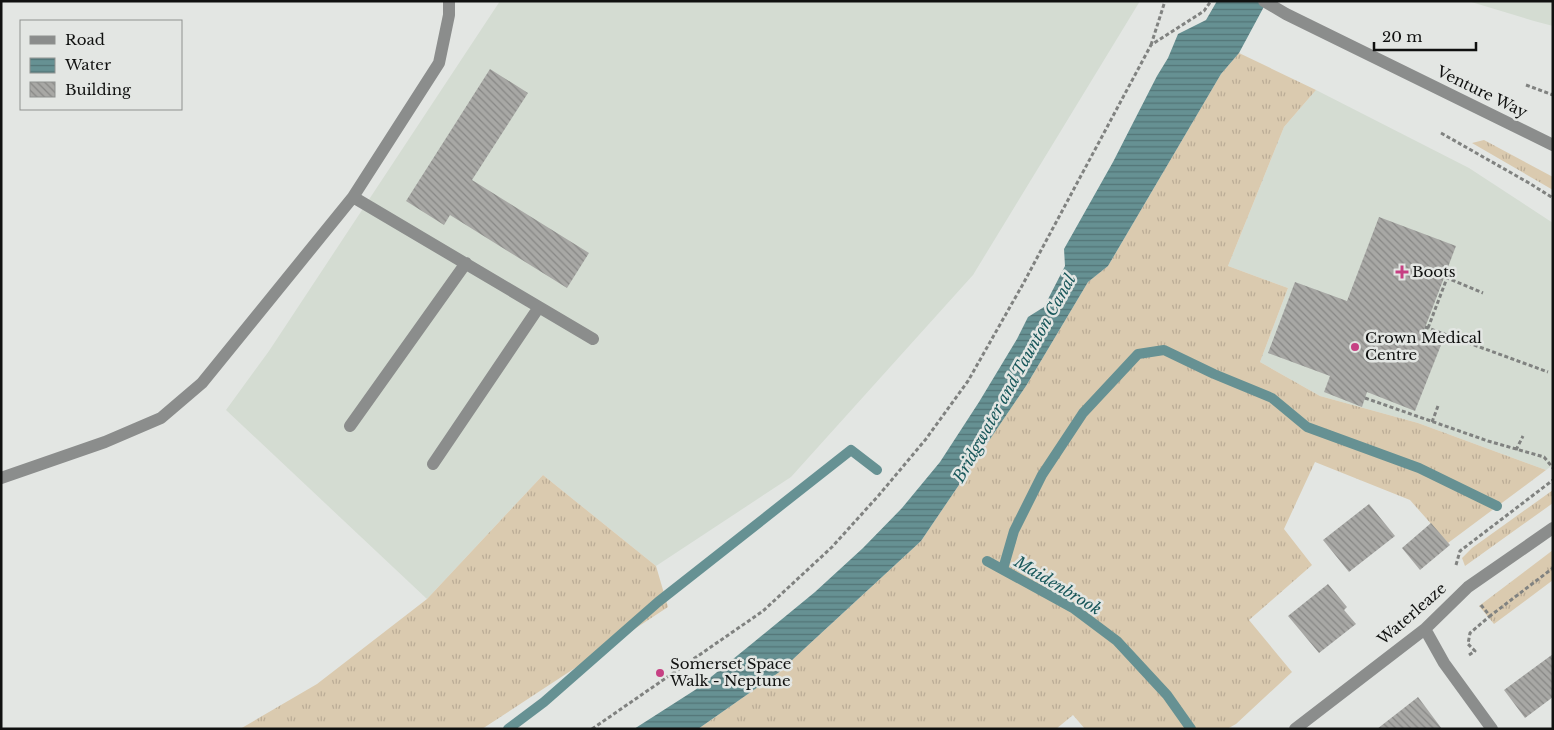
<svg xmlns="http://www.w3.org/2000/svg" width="1554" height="730" font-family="'Libre Baskerville',serif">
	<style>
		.built { fill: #d4dcd2 }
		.grass { fill: url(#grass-tufts) }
		.water { fill: url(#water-rules) }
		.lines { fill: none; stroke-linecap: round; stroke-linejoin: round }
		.stream { stroke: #669193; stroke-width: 10 }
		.building { fill: url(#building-back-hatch) }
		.path { stroke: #808280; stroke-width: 3; stroke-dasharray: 4 2.5; stroke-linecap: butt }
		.service { stroke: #8b8d8c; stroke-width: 12 }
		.minor { stroke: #8b8d8c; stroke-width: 12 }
		.tertiary { stroke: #8b8d8c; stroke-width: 12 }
		.poi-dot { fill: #c64083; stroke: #e3e6e3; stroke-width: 2 }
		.labels { text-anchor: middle; stroke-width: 5; stroke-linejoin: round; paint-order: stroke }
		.street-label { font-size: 15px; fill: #101110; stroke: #e3e6e3 }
		.poi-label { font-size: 15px; fill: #101110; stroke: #e3e6e3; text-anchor: start }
		.water-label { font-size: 16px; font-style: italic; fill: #18575a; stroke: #e3e6e3 }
	</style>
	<defs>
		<pattern id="grass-tufts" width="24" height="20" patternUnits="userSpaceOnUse" patternTransform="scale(1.25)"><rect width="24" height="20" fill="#dacaaf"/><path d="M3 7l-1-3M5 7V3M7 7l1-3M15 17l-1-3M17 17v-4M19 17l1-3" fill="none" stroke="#baac96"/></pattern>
		<pattern id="water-rules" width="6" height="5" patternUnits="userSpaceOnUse" patternTransform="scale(1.25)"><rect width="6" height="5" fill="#669193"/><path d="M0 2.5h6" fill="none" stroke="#537577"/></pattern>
		<pattern id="building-back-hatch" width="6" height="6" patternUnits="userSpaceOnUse" patternTransform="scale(1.25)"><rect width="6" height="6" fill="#a8a8a5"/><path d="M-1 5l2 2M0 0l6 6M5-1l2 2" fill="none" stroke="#878785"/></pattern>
	</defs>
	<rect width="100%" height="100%" fill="#e3e6e3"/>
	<!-- built -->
	<path class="built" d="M500,1H1140L973,275L791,477L656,566L543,475L427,599L226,410L269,351Z
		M1468,1H1553V26L1534,21Z
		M1316,90L1469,168L1553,223V465L1546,470L1418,423L1320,396L1260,362L1288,288L1228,266L1284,127Z"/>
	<!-- grass -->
	<path class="grass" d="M1239,53L1316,90L1284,127L1228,266L1288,288L1260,362L1320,396L1418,423L1546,470L1448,543L1410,500L1315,462L1284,529L1312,565L1249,620L1292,672L1236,724L1227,729H1085L1073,715L1056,729H698L778,673L921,541L1026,386L1088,282L1108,266L1221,74Z
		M1484,140L1553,177V190L1472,143Z
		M543,475L656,566L668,607L482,729H240L317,684L427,599Z
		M1553,490V503L1465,566L1462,558L1472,548Z
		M1553,550V580L1494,624L1479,606Z"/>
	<!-- water -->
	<path class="water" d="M1217,1H1267L1239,53L1221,74L1108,266L1088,282L1026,386L921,541L778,673L698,729H634L695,690L754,642L815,592L863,548L902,508L940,462L979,402L1017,339L1028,317L1044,307L1065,266L1064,249L1113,162L1157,76L1168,58L1178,34L1206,20Z"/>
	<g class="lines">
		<!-- stream -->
		<path class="stream" d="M987,561L1073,608L1117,641L1167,695L1191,729
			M1003,569L1014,531L1042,475L1083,413L1138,354L1164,350L1214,374L1272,398L1307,427L1419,468L1497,506
			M508,729L544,702L658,602L851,450L877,470"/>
	</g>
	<!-- building -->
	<path class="building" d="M490,69L528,93L472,180L589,253L567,288L450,215L444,225L406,201Z
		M1379,217L1456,246L1423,333L1443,340L1415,411L1367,392L1362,407L1324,392L1330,376L1268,353L1295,282L1347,301Z
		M1369,504L1395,536L1349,572L1323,540Z
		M1431,523L1450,545L1420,570L1402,548Z
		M1328,584L1347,607L1344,610L1356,624L1319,653L1288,616Z
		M1553,654V697L1525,718L1504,690Z
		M1418,697L1442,729H1377Z"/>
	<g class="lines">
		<!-- path -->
		<path class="path" d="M1151,45L1165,1
			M1526,85L1553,95
			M1441,133L1529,183L1553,198
			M1425,327L1548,372
			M1428,328L1447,278L1483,293
			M1365,398L1488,441L1544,457L1553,468
			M1432,422L1438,406
			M1516,450L1523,436
			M1456,565L1460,551L1553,480
			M1481,605L1490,616L1553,568
			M1469,655L1475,651L1468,644L1470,633L1490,616
			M592,729L763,611L832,547L879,495L926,439L968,381L1023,284L1151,45L1204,11L1211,1"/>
		<!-- service -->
		<path class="service" d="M353,197L593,339
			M350,426L466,263
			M433,464L539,307
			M1,478L105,442L161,418L202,383L353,197L439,63L449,15V1"/>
		<!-- minor -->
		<path class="minor" d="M1425,629L1444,663L1492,729
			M1295,729L1425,629L1468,587L1553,528"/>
		<!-- tertiary -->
		<path class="tertiary" d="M1264,1L1286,14L1553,145"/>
	</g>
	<!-- markers -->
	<g class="poi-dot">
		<path d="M1399.5 264.5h5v5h5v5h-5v5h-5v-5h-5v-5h5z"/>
		<circle cx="1355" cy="347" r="5"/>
		<circle cx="660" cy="673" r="5"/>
	</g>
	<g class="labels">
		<!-- street labels -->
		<g class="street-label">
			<text transform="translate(1482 92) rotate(26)" y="5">Venture Way</text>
			<text transform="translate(1412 614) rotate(-41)" y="5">Waterleaze</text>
		</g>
		<!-- poi labels -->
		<g class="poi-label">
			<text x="1412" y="277">Boots</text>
			<text x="1365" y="343">Crown Medical<tspan x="1365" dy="17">Centre</tspan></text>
			<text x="670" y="669">Somerset Space<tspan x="670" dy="17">Walk - Neptune</tspan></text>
		</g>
		<!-- water labels -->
		<g class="water-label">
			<text transform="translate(1014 378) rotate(-61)" y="6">Bridgwater and Taunton Canal</text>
			<text transform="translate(1058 585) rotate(31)" y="6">Maidenbrook</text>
		</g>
	</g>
	<!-- border -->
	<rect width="1554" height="730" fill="none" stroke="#101110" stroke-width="5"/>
	<!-- legend -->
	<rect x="20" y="20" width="162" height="90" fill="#e3e6e3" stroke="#8f918f"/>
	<rect x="30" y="36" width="25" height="8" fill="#8b8d8c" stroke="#8f918f"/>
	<text x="65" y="45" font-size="15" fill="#101110">Road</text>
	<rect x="30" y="58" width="25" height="15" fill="url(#water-rules)" stroke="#8f918f"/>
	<text x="65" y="70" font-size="15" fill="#101110">Water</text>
	<rect x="30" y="82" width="25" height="15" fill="url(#building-back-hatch)" stroke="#8f918f"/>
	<text x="65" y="95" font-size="15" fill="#101110">Building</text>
	<!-- scale -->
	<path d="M1374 42v8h102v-8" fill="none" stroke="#101110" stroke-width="2.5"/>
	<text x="1382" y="42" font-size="15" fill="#101110" stroke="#e3e6e3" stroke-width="4" paint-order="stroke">20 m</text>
</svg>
